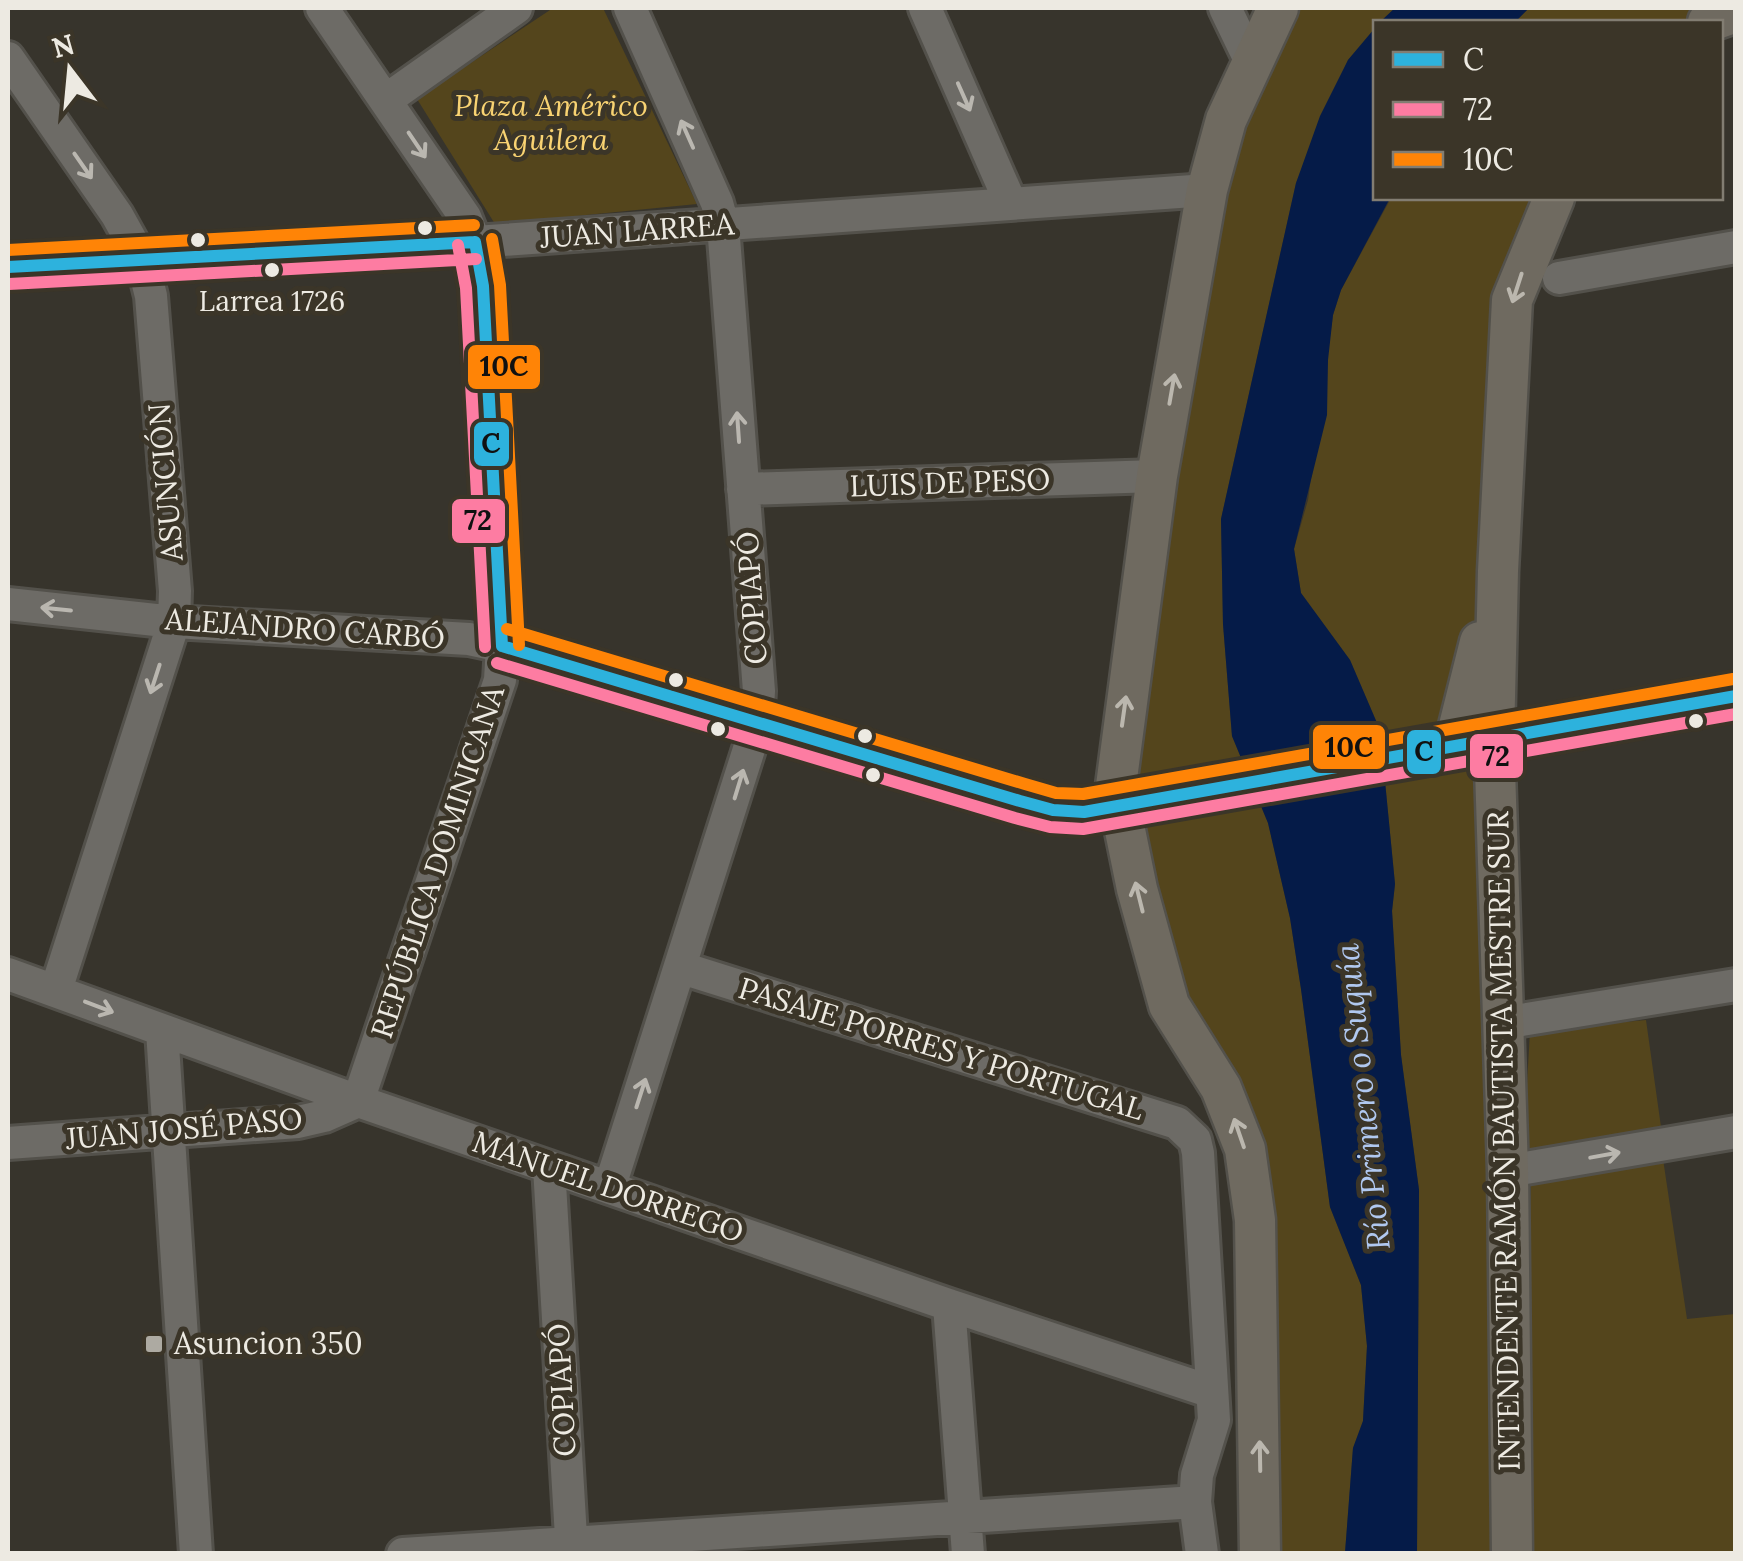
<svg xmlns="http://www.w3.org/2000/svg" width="1743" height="1561" font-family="Lora,serif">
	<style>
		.green { fill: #54451c }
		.water { fill: #051b48 }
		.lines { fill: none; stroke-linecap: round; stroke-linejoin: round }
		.minor-casing { stroke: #53514b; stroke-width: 38 }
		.major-casing { stroke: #53514b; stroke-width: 45 }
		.minor { stroke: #6d6b66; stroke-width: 32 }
		.major { stroke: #6f6a60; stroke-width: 40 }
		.bus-1-casing { stroke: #3b3528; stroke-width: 20 }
		.bus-2-casing { stroke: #3b3528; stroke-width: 20 }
		.bus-3-casing { stroke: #3b3528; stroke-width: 20 }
		.bus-1 { stroke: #2db2dd; stroke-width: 12 }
		.bus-2 { stroke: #fd7ca2; stroke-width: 12 }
		.bus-3 { stroke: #ff8406; stroke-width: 12 }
		.oneway { stroke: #bab7b0 }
		.oneway2 { stroke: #bbb7ae }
		.bus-dot { fill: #edeae2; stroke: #3b3528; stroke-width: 4 }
		.poi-dot { fill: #adaaa2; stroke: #3b3528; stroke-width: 4 }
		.labels { text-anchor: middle; stroke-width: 10; stroke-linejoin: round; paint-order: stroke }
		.bus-label { font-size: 28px; fill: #edeae2; stroke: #3b3528 }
		.park-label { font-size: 30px; font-style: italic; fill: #f9d372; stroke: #3b3528 }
		.street-label { font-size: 30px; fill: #edeae2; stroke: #3b3528 }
		.poi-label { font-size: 30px; fill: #edeae2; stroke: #3b3528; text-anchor: start }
		.water-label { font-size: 32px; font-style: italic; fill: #b0c8f0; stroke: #3b3528 }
		.line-badge { stroke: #3b3528; stroke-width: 4 }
		.pale-badge-label { font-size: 28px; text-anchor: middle; font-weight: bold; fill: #111 }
	</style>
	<rect width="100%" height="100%" fill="#37342c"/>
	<!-- green -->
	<path class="green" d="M553,8H603L697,204L495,224L417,99Z
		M1278,8H1395L1380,22H1376L1375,28L1348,60L1296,183L1221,519L1223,624L1232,736L1268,823L1290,918L1301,989L1330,1207L1361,1285L1367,1346L1363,1421L1353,1448L1345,1553L1260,1554L1255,1220L1221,1088L1118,807L1207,190Z
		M1529,8H1735L1708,22H1515Z
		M1391,198H1554L1515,288L1512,1553H1417L1419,1190L1401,1055L1392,911L1395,884L1380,730L1350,660L1301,593L1294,549L1308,500L1333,315L1341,290Z
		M1646,1020L1662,1134L1523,1155L1530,1031Z
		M1663,1159L1687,1319L1735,1314V1553H1532L1522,1524L1531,1184Z"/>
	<!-- water -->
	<path class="water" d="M1395,8H1529L1515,22H1380Z
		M1375,28L1376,198H1390L1341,290L1333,315L1328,360L1327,415L1294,549L1301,593L1350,660L1380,730L1395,884L1392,911L1401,1055L1419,1190L1417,1553H1345L1353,1448L1363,1421L1367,1346L1361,1285L1330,1207L1301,989L1290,918L1268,823L1232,736L1223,624L1221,519L1296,183L1320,116L1348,60Z"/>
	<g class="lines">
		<defs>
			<path id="minor" d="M322,8L465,217L475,242L483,286L502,646L500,680L358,1101
				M925,8L1011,204
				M1225,8L1251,62
				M8,58L117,215L142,260L151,296L175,591L174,622L56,990
				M386,100L516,8
				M8,267L475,242L1207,190
				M1559,278L1736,247
				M743,489L1157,476
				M8,604L174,622L469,639L502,646L1020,801L1053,810L1084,812L1736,696
				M682,968L1177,1123L1195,1140L1198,1153L1214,1420L1197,1475L1195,1502L1202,1554
				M8,974L358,1101L949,1305L1212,1392
				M1503,1023L1736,985
				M162,1030L196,1554
				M8,1143L298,1122L324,1116L358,1101
				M549,1167L572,1554
				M1508,1171L1736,1132
				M610,1186L757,724L759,691L723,225L717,203L630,8
				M949,1305L968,1554
				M403,1554L1195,1502"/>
			<path id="major" d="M1708,22L1736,12
				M1454,746L1480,642
				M1260,1554L1255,1220L1245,1149L1221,1088L1169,1005L1137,889L1116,786L1157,476L1207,190L1226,120L1278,8
				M1512,1554L1508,1171L1494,738L1498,571L1512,300L1554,198"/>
		</defs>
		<!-- minor casing -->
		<use href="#minor" class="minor-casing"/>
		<!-- major casing -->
		<use href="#major" class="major-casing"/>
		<!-- minor -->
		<use href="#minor" class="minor"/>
		<!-- major -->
		<use href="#major" class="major"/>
		<defs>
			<path id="bus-1" d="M475,242L483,286L502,646
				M8,267L475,242
				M502,646L1020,801L1053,810L1084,812L1736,696"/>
			<path id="bus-2" d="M458,245L466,288L485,647
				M9,284L476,259
				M497,663L1015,818L1050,827L1083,829L1736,714"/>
			<path id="bus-3" d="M492,239L500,285L519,645
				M8,250L474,225
				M507,629L1025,784L1056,793L1083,794L1733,679"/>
		</defs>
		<!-- bus-1 casing -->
		<use href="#bus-1" class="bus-1-casing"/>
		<!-- bus-2 casing -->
		<use href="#bus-2" class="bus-2-casing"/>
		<!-- bus-3 casing -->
		<use href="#bus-3" class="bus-3-casing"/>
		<!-- bus-1 -->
		<use href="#bus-1" class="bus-1"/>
		<!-- bus-2 -->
		<use href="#bus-2" class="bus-2"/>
		<!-- bus-3 -->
		<use href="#bus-3" class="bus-3"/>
	</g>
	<!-- one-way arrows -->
	<defs><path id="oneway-shaft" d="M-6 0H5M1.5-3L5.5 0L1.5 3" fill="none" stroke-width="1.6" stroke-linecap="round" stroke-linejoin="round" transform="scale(2.5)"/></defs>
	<g class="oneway">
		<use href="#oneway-shaft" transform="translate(964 97) rotate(66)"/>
		<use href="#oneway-shaft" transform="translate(687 134) rotate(-114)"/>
		<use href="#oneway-shaft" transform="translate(417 145) rotate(56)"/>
		<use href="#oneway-shaft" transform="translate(83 166) rotate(55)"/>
		<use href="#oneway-shaft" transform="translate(738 427) rotate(-94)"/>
		<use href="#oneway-shaft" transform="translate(56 609) rotate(-174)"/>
		<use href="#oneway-shaft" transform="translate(155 679) rotate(108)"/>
		<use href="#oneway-shaft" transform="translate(739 784) rotate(-73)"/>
		<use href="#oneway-shaft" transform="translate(99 1007) rotate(21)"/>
		<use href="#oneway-shaft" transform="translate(641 1093) rotate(-72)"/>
		<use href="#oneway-shaft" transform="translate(1605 1155) rotate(-10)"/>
	</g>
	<g class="oneway2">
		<use href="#oneway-shaft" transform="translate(1517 288) rotate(108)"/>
		<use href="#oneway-shaft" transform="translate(1172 389) rotate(-80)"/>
		<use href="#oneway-shaft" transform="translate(1124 711) rotate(-82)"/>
		<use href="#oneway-shaft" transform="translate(1139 897) rotate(-104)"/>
		<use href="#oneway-shaft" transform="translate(1239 1133) rotate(-109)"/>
		<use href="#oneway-shaft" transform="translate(1260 1456) rotate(-91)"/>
	</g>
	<!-- markers -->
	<g class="bus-dot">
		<circle cx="425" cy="228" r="9"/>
		<circle cx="198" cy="240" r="9"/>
		<circle cx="272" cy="270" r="9"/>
		<circle cx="676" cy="680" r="9"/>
		<circle cx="1696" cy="721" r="9"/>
		<circle cx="718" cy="729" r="9"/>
		<circle cx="865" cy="736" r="9"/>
		<circle cx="873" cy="775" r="9"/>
	</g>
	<rect class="poi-dot" x="144" y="1334" width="20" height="20" rx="5"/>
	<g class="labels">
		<!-- bus labels -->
		<g class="bus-label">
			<text x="272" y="311">Larrea 1726</text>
		</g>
		<!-- park labels -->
		<g class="park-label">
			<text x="551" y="116">Plaza Américo<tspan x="551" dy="34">Aguilera</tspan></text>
		</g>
		<!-- street labels -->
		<g class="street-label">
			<text transform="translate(637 231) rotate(-4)" y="10">JUAN LARREA</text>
			<text transform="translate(166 482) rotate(-95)" y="10">ASUNCIÓN</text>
			<text transform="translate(950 483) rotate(-2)" y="10">LUIS DE PESO</text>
			<text transform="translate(752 598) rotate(-94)" y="10">COPIAPÓ</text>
			<text transform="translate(305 629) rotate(4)" y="10">ALEJANDRO CARBÓ</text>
			<text transform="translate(438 862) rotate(-72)" y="10">REPÚBLICA DOMINICANA</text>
			<text transform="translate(941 1049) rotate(17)" y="10">PASAJE PORRES Y PORTUGAL</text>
			<text transform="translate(184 1129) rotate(-5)" y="10">JUAN JOSÉ PASO</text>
			<text transform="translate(1504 1141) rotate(-91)" y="10">INTENDENTE RAMÓN BAUTISTA MESTRE SUR</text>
			<text transform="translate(608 1187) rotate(19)" y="10">MANUEL DORREGO</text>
			<text transform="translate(562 1390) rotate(-93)" y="10">COPIAPÓ</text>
		</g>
		<!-- poi labels -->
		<g class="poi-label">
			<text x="174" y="1354">Asuncion 350</text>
		</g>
		<!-- water labels -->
		<g class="water-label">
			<text transform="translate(1363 1097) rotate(-96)" y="11">Río Primero o Suquía</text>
		</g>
	</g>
	<g class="line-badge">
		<rect x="466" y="343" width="76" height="48" rx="10" fill="#ff8406"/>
		<rect x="472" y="420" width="39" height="48" rx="10" fill="#2db2dd"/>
		<rect x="450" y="497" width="57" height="48" rx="10" fill="#fd7ca2"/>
		<rect x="1311" y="723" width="76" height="48" rx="10" fill="#ff8406"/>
		<rect x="1405" y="728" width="38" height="48" rx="10" fill="#2db2dd"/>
		<rect x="1468" y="732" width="57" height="48" rx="10" fill="#fd7ca2"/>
	</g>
	<g class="pale-badge-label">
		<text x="504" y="376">10C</text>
		<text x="491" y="453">C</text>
		<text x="478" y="530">72</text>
		<text x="1349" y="757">10C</text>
		<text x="1424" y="761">C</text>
		<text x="1496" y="766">72</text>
	</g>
	<!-- border -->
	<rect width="1743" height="1561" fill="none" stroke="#edeae2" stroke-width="20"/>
	<!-- legend -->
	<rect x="1373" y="20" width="350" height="180" fill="#3b3528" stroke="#827d72" stroke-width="2.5"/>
	<rect x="1393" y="52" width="50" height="15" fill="#2db2dd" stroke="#827d72" stroke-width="2.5"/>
	<text x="1463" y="70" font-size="30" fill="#edeae2">C</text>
	<rect x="1393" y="102" width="50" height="15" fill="#fd7ca2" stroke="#827d72" stroke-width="2.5"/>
	<text x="1463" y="120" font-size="30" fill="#edeae2">72</text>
	<rect x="1393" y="152" width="50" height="15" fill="#ff8406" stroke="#827d72" stroke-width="2.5"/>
	<text x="1463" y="170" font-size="30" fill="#edeae2">10C</text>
	<!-- north arrow -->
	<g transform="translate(70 70) rotate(344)" stroke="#3b3528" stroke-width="8" paint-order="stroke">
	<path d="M0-8L18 38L0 25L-18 38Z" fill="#edeae2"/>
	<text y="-15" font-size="28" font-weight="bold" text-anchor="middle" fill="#edeae2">N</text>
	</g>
</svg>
